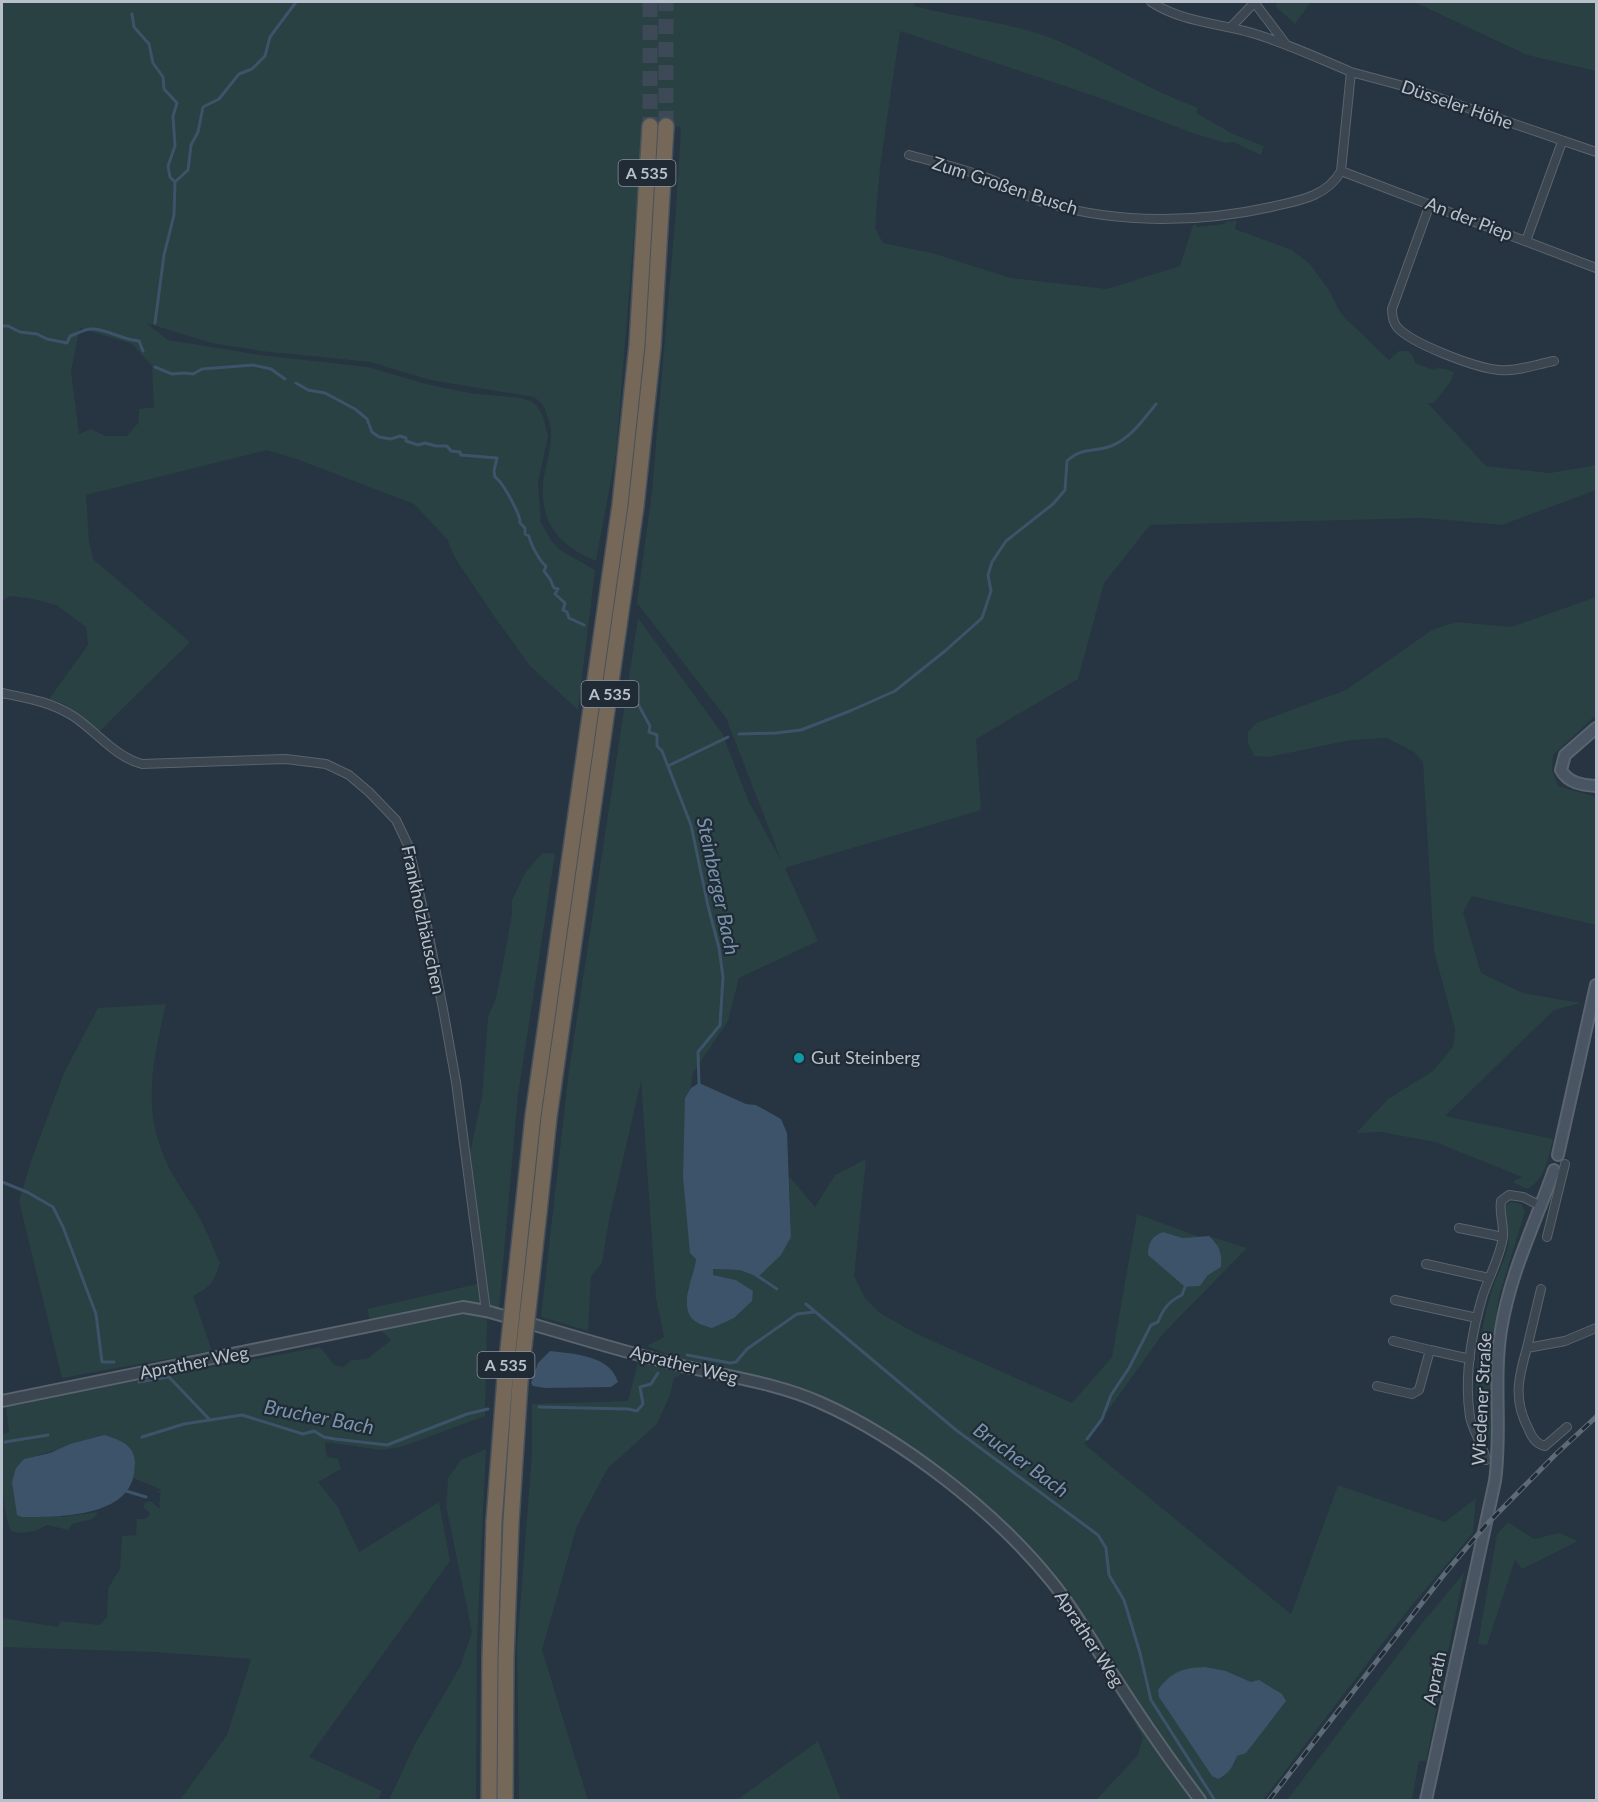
<svg xmlns="http://www.w3.org/2000/svg" width="1598" height="1802" font-family="Lato,sans-serif">
	<style>
		.green { fill: #294142; fill-rule: evenodd }
		.water { fill: #3d5369 }
		.lines { fill: none; stroke-linecap: round; stroke-linejoin: round }
		.stream { stroke: #3d5369; stroke-width: 3 }
		.motorway-tunnel { stroke: #3d4956; stroke-width: 15; stroke-dasharray: 15 8; stroke-linecap: butt }
		.minor-casing { stroke: #59646e; stroke-width: 10 }
		.tertiary-casing { stroke: #59646e; stroke-width: 14 }
		.secondary-casing { stroke: #59646e; stroke-width: 14 }
		.motorway-casing { stroke: #46515b; stroke-width: 18 }
		.minor { stroke: #3b4650; stroke-width: 8 }
		.tertiary { stroke: #3b4650; stroke-width: 10 }
		.secondary { stroke: #495563; stroke-width: 10 }
		.motorway { stroke: #766858; stroke-width: 15 }
		.rail-casing { stroke: #5d6a77; stroke-width: 5 }
		.rail { stroke: #202b36; stroke-width: 3; stroke-dasharray: 9; stroke-linecap: butt }
		.motorway-bridge-casing { stroke: #46515b; stroke-width: 18; stroke-linecap: butt }
		.motorway-bridge { stroke: #766858; stroke-width: 15 }
		.culture-dot { fill: #0f9aa8; stroke: #202b36; stroke-width: 2 }
		.labels { text-anchor: middle; stroke-width: 4.5; stroke-linejoin: round; paint-order: stroke }
		.shield { fill: #202b36; stroke: #8a949e; stroke-width: 1.5 }
		.shield-label { font-size: 16px; font-weight: bold; fill: #b8c1cb }
		.street-label { font-size: 18px; fill: #b8c1cb; stroke: #202b36 }
		.poi-label { font-size: 18px; fill: #b8c1cb; stroke: #202b36; text-anchor: start }
		.water-label { font-size: 20px; font-style: italic; fill: #7994ac; stroke: #202b36 }
	</style>
	<rect width="100%" height="100%" fill="#273441"/>
	<!-- green -->
	<path class="green" d="M2,2H915L912,11L914,6C963,19 1015,22 1061,42C1107,62 1150,91 1198,108L1196,113L1233,134L1264,146L1261,155L1233,142L1225,143L1195,134L1103,99L900,31L880,167L875,228L883,243L932,253L1011,278L1107,289L1180,266L1193,225L1196,224L1197,227L1225,224V222L1237,220L1235,229L1292,250L1310,264L1329,290L1341,314L1389,360L1399,351H1408L1413,356L1415,363L1434,370L1436,368L1446,369L1454,372L1451,381L1434,403H1428L1486,466L1550,473L1596,465V490L1502,525L1423,518L1150,525L1104,583L1078,679L976,739L981,810L785,868L818,941L739,978L728,1021L693,1073L691,1088L685,1098L696,1258L695,1273L687,1291L736,1280L713,1275V1269L740,1270L758,1276L791,1237L789,1176L815,1207L835,1175L866,1159L854,1276L865,1298L880,1313L917,1334L1072,1403L1112,1357L1137,1214L1200,1237L1183,1238L1163,1232L1148,1255L1185,1287L1200,1286L1208,1275L1217,1243L1209,1236L1247,1248L1162,1335L1084,1444L1291,1614L1338,1485L1445,1522L1476,1498L1473,1533L1408,1610L1263,1800H1096L1138,1755L1143,1737L1089,1648L1116,1663L1052,1571L960,1483L894,1436L820,1396L691,1364L647,1346L664,1337L656,1298L641,1081L609,1220L602,1263L591,1276L588,1331L541,1317L569,1070L638,618L722,733L749,802L782,862L726,718L637,603L652,491L676,209L681,127L643,124L616,453L596,561C560,546 540,524 543,483C546,459 557,439 547,415C544,406 542,402 533,397L430,380L370,362L261,351L212,343L146,323L168,340L260,355L368,367L426,384L470,393L521,398L531,401L537,406L543,416L548,436L538,483L541,522L550,539L560,550L595,570L578,710L530,666L494,616L455,558L447,539L414,504L299,460L267,450L86,495L89,541L93,559L190,642L99,732L64,704L49,699L88,645L86,627L56,605L33,599L10,596L2,601ZM80,328L132,344L152,366L154,407L139,409V422L127,436H106L91,429L79,434L71,371ZM1226,1671L1251,1682L1235,1763L1223,1777L1215,1778L1160,1697Z
		M1278,2H1311L1295,24L1275,6Z
		M1414,2H1596V71L1527,55Z
		M1596,597V715L1553,755L1552,770L1558,786L1596,797V925L1472,896L1463,912L1481,973L1523,993L1581,1003L1554,1010L1445,1116L1553,1139C1548,1159 1546,1179 1527,1189L1512,1182L1522,1177L1435,1142L1381,1132L1356,1133L1388,1099L1433,1071L1453,1047L1455,1029L1434,951L1423,762L1414,752L1387,738L1351,740L1269,757L1254,756L1248,743V732L1256,723L1346,690L1432,630L1456,622L1511,627Z
		M542,853L555,854L518,1095L499,1309L487,1317L485,1416L401,1447L381,1450L325,1442L327,1457L338,1459L341,1469L318,1482L338,1507L359,1552L439,1502L450,1561L309,1757L382,1791L378,1800H180L227,1735L251,1659L154,1652L2,1647V1618L58,1627L61,1621L100,1625L107,1617L108,1588L120,1569L122,1536L136,1535L137,1519C143,1519 148,1519 150,1513L143,1507L145,1502L151,1501L160,1509L159,1504L161,1494L157,1491L162,1490L133,1478L135,1458L104,1435C77,1442 51,1453 24,1459L62,1517L98,1512L93,1519L72,1524L68,1530L47,1525L35,1531L21,1533L11,1531C0,1507 2,1462 2,1434L9,1432L6,1405L320,1347L334,1365L344,1367L351,1360L367,1359L391,1340L370,1320L367,1309L477,1284L466,1171L482,1097L488,1017L496,998L506,948L512,914V900L525,873Z
		M166,1004C155,1052 143,1101 161,1149C169,1172 184,1192 197,1213C206,1228 212,1246 220,1263C213,1283 212,1286 193,1296L212,1351L62,1378L19,1201L32,1158L64,1073L98,1008Z
		M1511,1202L1521,1204L1525,1212L1499,1296L1489,1363L1490,1440L1478,1430C1473,1384 1478,1338 1491,1293C1495,1279 1503,1265 1507,1250C1511,1235 1504,1220 1506,1205Z
		M638,1362L682,1374L674,1378L670,1395L657,1424L608,1468L577,1526L542,1650L588,1800H519L517,1647L532,1453V1404L628,1401Z
		M486,1449L477,1641L476,1800H389L415,1744L460,1667L472,1632L446,1506L448,1478L461,1460Z
		M1508,1522L1534,1539L1559,1533L1578,1541L1522,1569L1515,1560L1487,1645L1478,1644L1497,1534Z
		M1464,1573L1426,1761H1419L1412,1800H1287L1423,1622Z
		M818,1741L841,1800H737Z"/>
	<!-- water -->
	<path class="water" d="M699,1083L746,1104L756,1105L781,1119L787,1133L791,1237L781,1255L758,1277L740,1270L713,1269V1275L736,1280L753,1291L752,1301L734,1318L712,1328C705,1326 694,1323 690,1316C681,1298 694,1277 696,1259L690,1253L683,1177L685,1098L691,1088Z
		M1163,1232L1183,1238L1209,1236C1220,1246 1222,1253 1221,1267L1208,1275L1200,1286L1185,1287L1148,1255C1148,1243 1152,1236 1163,1232Z
		M550,1351C574,1354 610,1355 618,1382L611,1387L545,1388L533,1386L531,1383L538,1363Z
		M104,1435C118,1439 136,1445 135,1464C134,1468 135,1473 133,1478C123,1518 54,1517 22,1517L17,1515L12,1482L16,1468L24,1459L50,1453L70,1444Z
		M1205,1667L1226,1671L1251,1682L1259,1680L1282,1694L1286,1701L1246,1753L1237,1756C1234,1765 1228,1775 1218,1779L1212,1776L1159,1697L1158,1690C1172,1671 1183,1668 1205,1667Z"/>
	<g class="lines">
		<!-- stream -->
		<path class="stream" d="M132,14L134,27L149,44L153,63L163,77L164,89L177,103L173,116L175,146L168,166L170,177L175,182
			M155,323L164,255L174,215L175,182L188,170L191,145L198,132L203,107L219,99L239,74L252,69L265,56L270,37L296,2
			M2,326H8L20,332L37,334L47,339L67,343L70,336C77,334 85,328 93,329C109,330 123,340 139,341L143,351
			M155,367L172,374L184,373L193,374L202,369L253,365L271,369L285,379
			M296,383L308,390L325,393L355,409L367,419L372,432L379,437L391,439L400,436L406,438V441L418,445L425,443L436,446H447L451,451L460,452L461,455L497,458L494,471L495,477C502,481 521,515 520,523L525,528V534L529,536C530,543 540,562 546,566L544,571L550,579L554,588L558,589L555,594L565,603L563,610L567,612L569,618L584,625
			M632,693L650,726L649,732L657,735V746L662,751L691,825L708,906L719,948L723,977L720,1025L698,1052L699,1084
			M739,734L776,733L801,730L850,711L895,691L945,651L982,618L991,591L988,575L992,562L1006,541L1053,504L1065,490L1067,461C1083,446 1093,453 1111,446C1131,438 1143,420 1156,404
			M668,766L728,737
			M2,1182L27,1192L53,1207L63,1227L96,1314L102,1362H114
			M756,1275L777,1289
			M806,1304L956,1430L1098,1535L1106,1548L1109,1575L1124,1600L1140,1653L1151,1700L1214,1799
			M687,1355L730,1363L736,1362L747,1349L797,1314L814,1312
			M139,1382L169,1377L210,1420
			M539,1407L628,1409L637,1411L643,1404L640,1387L651,1384L658,1373
			M142,1437L184,1424L242,1415L303,1434L314,1431L324,1437L335,1439L387,1445L467,1414L488,1409
			M1087,1439L1102,1419L1111,1395L1129,1368L1151,1325L1158,1322C1163,1309 1169,1301 1182,1295L1185,1287
			M5,1442L48,1435
			M126,1491L146,1497"/>
		<!-- motorway-tunnel -->
		<path class="motorway-tunnel" d="M650,2V126
			M666,126V2"/>
		<defs>
			<path id="minor" d="M1254,2L1285,43
				M1231,27L1255,2
				M1351,72L1407,87L1596,152
				M909,155C935,162 962,168 987,178C1008,186 1028,198 1050,204C1120,224 1199,223 1271,207C1297,201 1327,197 1341,171L1351,72C1318,58 1286,43 1252,33C1217,23 1182,22 1151,2
				M1341,171L1596,268
				M1430,204L1392,309C1392,316 1393,322 1397,327C1412,344 1476,368 1499,370C1517,372 1537,364 1554,361
				M1526,241L1562,142
				M2,693C27,698 51,702 73,716C96,731 115,757 142,764L286,759L326,764L349,775L369,792L396,820L408,845L427,926L443,1009L456,1082L486,1311
				M1459,1228L1503,1237
				M1547,1237L1565,1164
				M1426,1264L1489,1278
				M1395,1300L1477,1318
				M1393,1341L1430,1350
				M1527,1348L1541,1289
				M1377,1386L1412,1394L1419,1390L1430,1350L1470,1359
				M1567,1427L1545,1446C1536,1444 1532,1438 1529,1430C1513,1400 1518,1379 1527,1348L1565,1341L1596,1328
				M1486,1460C1483,1444 1473,1432 1470,1417C1464,1378 1471,1336 1482,1298C1488,1278 1500,1258 1503,1237C1504,1224 1499,1213 1501,1201L1509,1195L1523,1197L1541,1206"/>
			<path id="tertiary" d="M2,1401L463,1307L486,1311C548,1328 611,1349 674,1364C722,1376 774,1382 819,1402C901,1438 996,1512 1052,1582C1075,1610 1092,1642 1112,1673C1140,1717 1169,1759 1200,1800"/>
			<path id="secondary" d="M1596,728L1565,755L1561,770C1568,783 1582,785 1596,786
				M1558,1155L1596,985
				M1426,1800L1495,1481C1502,1431 1493,1381 1501,1330C1510,1273 1535,1224 1554,1170"/>
			<path id="motorway" d="M523,1209L533,1116L620,505L637,345L650,126
				M539,1212L549,1117L636,506L653,347L666,126
				M489,1800L490,1658L494,1521
				M505,1800L506,1658L511,1522"/>
		</defs>
		<!-- minor casing -->
		<use href="#minor" class="minor-casing"/>
		<!-- tertiary casing -->
		<use href="#tertiary" class="tertiary-casing"/>
		<!-- secondary casing -->
		<use href="#secondary" class="secondary-casing"/>
		<!-- motorway casing -->
		<use href="#motorway" class="motorway-casing"/>
		<!-- minor -->
		<use href="#minor" class="minor"/>
		<!-- tertiary -->
		<use href="#tertiary" class="tertiary"/>
		<!-- secondary -->
		<use href="#secondary" class="secondary"/>
		<!-- motorway -->
		<use href="#motorway" class="motorway"/>
		<defs>
			<path id="rail" d="M1269,1800L1446,1572L1485,1526L1556,1454L1596,1417"/>
		</defs>
		<!-- rail casing -->
		<use href="#rail" class="rail-casing"/>
		<!-- rail -->
		<use href="#rail" class="rail"/>
		<defs>
			<path id="motorway-bridge" d="M494,1521L505,1378L523,1209
				M511,1522L520,1382L539,1212"/>
		</defs>
		<!-- motorway-bridge casing -->
		<use href="#motorway-bridge" class="motorway-bridge-casing"/>
		<!-- motorway-bridge -->
		<use href="#motorway-bridge" class="motorway-bridge"/>
	</g>
	<!-- markers -->
	<circle class="culture-dot" cx="799" cy="1058" r="6"/>
	<g class="labels">
		<!-- shield labels -->
		<g class="shield">
			<rect x="618.5" y="160" width="57" height="26" rx="4.5"/>
			<rect x="581.5" y="681" width="57" height="26" rx="4.5"/>
			<rect x="477.5" y="1352" width="57" height="26" rx="4.5"/>
		</g>
		<g class="shield-label">
			<text x="647" y="179">A 535</text>
			<text x="610" y="700">A 535</text>
			<text x="506" y="1371">A 535</text>
		</g>
		<!-- street labels -->
		<g class="street-label">
			<text transform="translate(1457 105) rotate(19)" y="6">Düsseler Höhe</text>
			<text transform="translate(1005 186) rotate(18)" y="6">Zum Großen Busch</text>
			<text transform="translate(1469 219) rotate(21)" y="6">An der Piep</text>
			<text transform="translate(423 920) rotate(78)" y="6">Frankholzhäuschen</text>
			<text transform="translate(194 1363) rotate(-11)" y="6">Aprather Weg</text>
			<text transform="translate(684 1365) rotate(14)" y="6">Aprather Weg</text>
			<text transform="translate(1482 1399) rotate(-87)" y="6">Wiedener Straße</text>
			<text transform="translate(1089 1639) rotate(57)" y="6">Aprather Weg</text>
			<text transform="translate(1435 1678) rotate(-78)" y="6">Aprath</text>
		</g>
		<!-- poi labels -->
		<g class="poi-label">
			<text x="811" y="1064">Gut Steinberg</text>
		</g>
		<!-- water labels -->
		<g class="water-label">
			<text transform="translate(718 886) rotate(78)" y="7">Steinberger Bach</text>
			<text transform="translate(319 1417) rotate(11)" y="7">Brucher Bach</text>
			<text transform="translate(1021 1460) rotate(36)" y="7">Brucher Bach</text>
		</g>
	</g>
	<!-- border -->
	<rect width="1598" height="1802" fill="none" stroke="#b8c1cb" stroke-width="6"/>
</svg>
